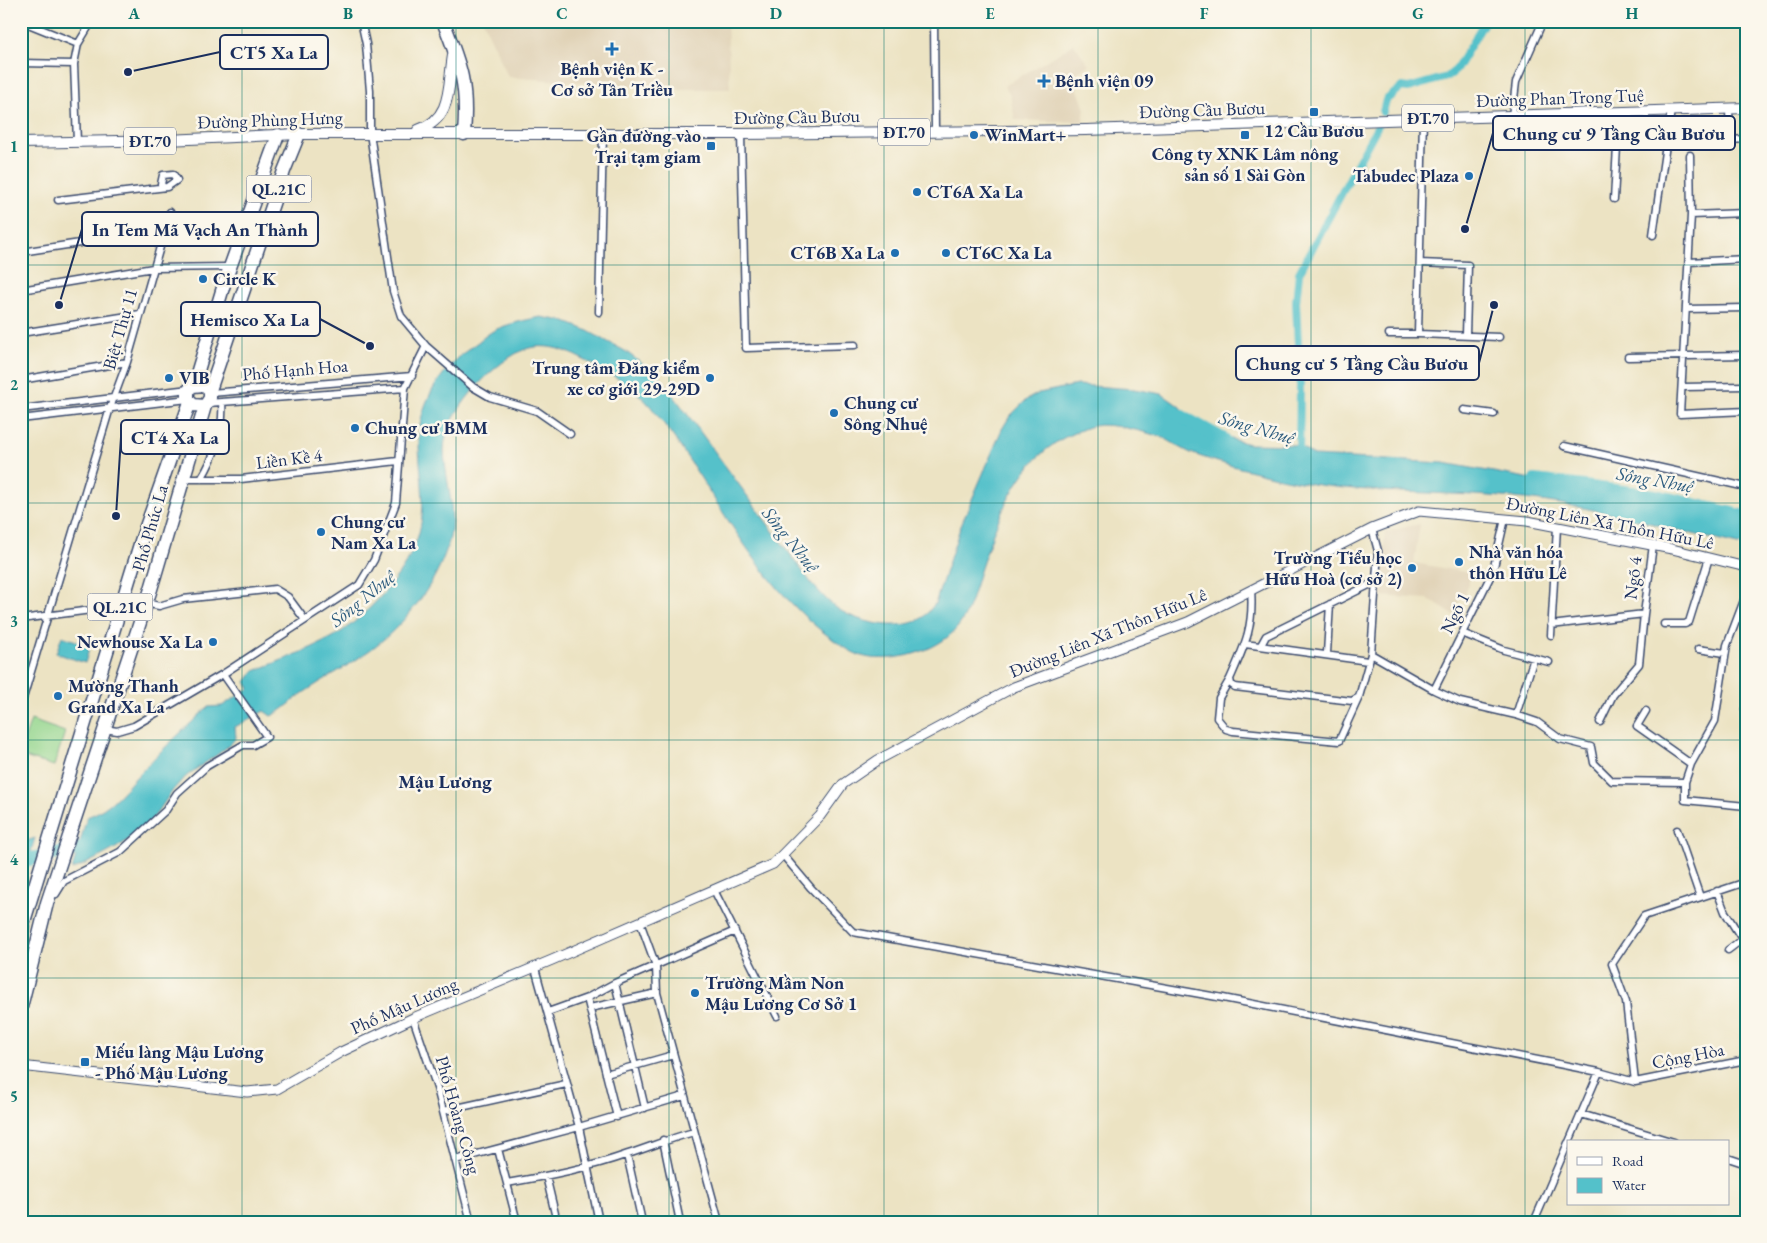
<svg xmlns="http://www.w3.org/2000/svg" width="1767" height="1243" font-family="'EB Garamond',serif">
	<style>
		.built { fill: #e0d2b6 }
		.green { fill: #94d68e; stroke: #588276 }
		.water { fill: #54c1ca; stroke: #387894 }
		.lines { fill: none; stroke-linecap: round; stroke-linejoin: round }
		.canal { stroke: #54c1ca; stroke-width: 8 }
		.river { stroke: #54c1ca; stroke-width: 14 }
		.street-casing { stroke: #3a4a6d; stroke-width: 9 }
		.secondary-casing { stroke: #3a4a6d; stroke-width: 11 }
		.primary-casing { stroke: #3a4a6d; stroke-width: 12 }
		.highway-casing { stroke: #3a4a6d; stroke-width: 15 }
		.street { stroke: #fff; stroke-width: 6 }
		.secondary { stroke: #fff; stroke-width: 9 }
		.primary { stroke: #fff; stroke-width: 10 }
		.highway { stroke: #fff; stroke-width: 12 }
		.grid { fill: none; stroke: #0f766e; stroke-width: 1; stroke-opacity: 0.55 }
		.poi-dot { fill: #1f6fb2; stroke: #fbf7ec; stroke-width: 2 }
		.labels { text-anchor: middle; stroke-width: 5; stroke-linejoin: round; paint-order: stroke }
		.shield { fill: #fbf7ec; stroke: #5e6b89; stroke-width: 1 }
		.shield-label { font-size: 16px; font-weight: bold; fill: #1b2f5e }
		.poi-label { font-size: 18px; font-weight: bold; fill: #1b2f5e; stroke: #fbf7ec; text-anchor: start }
		.street-label { font-size: 18px; fill: #1b2f5e; stroke: #fbf7ec }
		.water-label { font-size: 19px; font-style: italic; fill: #2c5b7e; stroke: #fbf7ec }
		.neighbourhood-label { font-size: 19px; font-weight: bold; fill: #1b2f5e; stroke: #fbf7ec }
		.leader { fill: none; stroke: #1b2f5e; stroke-width: 2 }
		.callout-dot { fill: #1b2f5e; stroke: #fbf7ec; stroke-width: 2 }
		.callout { fill: #fbf7ec; stroke: #1b2f5e; stroke-width: 2 }
		.callout-label { font-size: 19px; text-anchor: middle; font-weight: bold; fill: #1b2f5e }
		.neatline { fill: none; stroke: #0f766e; stroke-width: 2 }
		.grid-label { font-size: 16px; text-anchor: middle; font-weight: bold; fill: #0f766e }
	</style>
	<rect width="100%" height="100%" fill="#fbf7ec"/>
	<filter id="ink" filterUnits="userSpaceOnUse"><feTurbulence type="fractalNoise" baseFrequency=".02" numOctaves="2"/><feDisplacementMap in="SourceGraphic" scale="10" xChannelSelector="R" yChannelSelector="G"/><feConvolveMatrix kernelMatrix="1 2 1 2 8 2 1 2 1" color-interpolation-filters="sRGB"/></filter>
	<filter id="wash" filterUnits="userSpaceOnUse"><feTurbulence type="fractalNoise" baseFrequency=".0096" numOctaves="4" result="noise"/><feDisplacementMap in="SourceGraphic" scale="20" xChannelSelector="R" yChannelSelector="G"/><feGaussianBlur stdDeviation="1.12" result="paint"/><feColorMatrix in="noise" values="0 0 0 0 0 0 0 0 0 0 0 0 0 0 0 0 0 1.4 0 .05"/><feComposite in="paint" operator="in"/></filter>
	<g filter="url(#wash)">
		<rect width="100%" height="100%" fill="#ece3c3"/>
		<!-- built -->
		<path class="built" d="M483,21H727L730,89H664L508,77Z
			M1074,44L1089,65L1073,76L1085,109L1083,122L1015,120L1010,95L1004,86Z
			M1420,524L1414,563L1471,573L1465,597L1460,596L1457,617L1428,599L1380,596L1385,532Z"/>
		<!-- green -->
		<path class="green" d="M31,720L65,732L54,766L21,756V749Z"/>
		<!-- water -->
		<path class="water" d="M541,317L563,321L586,330L625,351L660,377L812,584C819,591 826,600 834,606C854,622 899,633 922,618C927,615 931,608 935,604L961,525L1002,429L1010,416L1026,400L1039,393L1077,385L1134,389L1162,394L1179,406L1200,430L1249,444L1298,445L1314,456L1444,463L1746,518V547C1685,533 1623,514 1561,504C1463,487 1360,500 1264,474C1241,468 1218,463 1196,455C1184,451 1173,442 1161,437C1145,432 1109,422 1093,426C1086,427 1080,431 1074,433C1019,456 999,515 981,568C975,586 971,608 960,624C942,650 901,661 871,658C856,656 847,649 835,641C753,584 713,484 651,407C632,384 605,370 578,357C561,348 540,342 521,351C491,365 444,415 444,450C445,483 459,514 447,548C434,587 404,626 370,650C349,666 325,678 303,693C292,701 283,711 271,716L264,711L235,727L236,738C222,755 198,765 181,781C170,792 163,806 153,818C132,842 101,857 72,870L87,817C112,808 124,789 142,771C163,748 186,728 208,707L222,706L250,688L246,682L254,671C280,661 306,651 331,638C364,620 408,572 418,536C428,504 419,474 419,442C418,399 445,365 478,342C484,337 490,332 497,329C511,323 526,320 541,317Z
			M62,636L90,646L85,663L56,653Z
			M35,838L21,885V843Z"/>
		<g class="lines">
			<!-- canal -->
			<path class="canal" d="M1383,112L1386,100L1402,87L1408,88L1447,77L1456,70L1485,21
				M1299,455L1300,386L1296,302L1299,273L1378,125"/>
			<!-- river -->
			<path class="river" d="M1180,416L1224,440
				M1535,481L1656,496L1746,517
				M21,861L82,848L95,841"/>
		</g>
	</g>
	<g filter="url(#ink)">
		<g class="lines">
			<defs>
				<path id="street" d="M21,21L78,44
					M361,21L366,44L370,91V133L393,291L401,316L426,346L473,387L490,397L537,411L570,434
					M934,21L935,131
					M21,63L74,64
					M1729,109L1730,140L1746,139
					M1512,116L1516,82L1543,21
					M1423,118L1418,334L1499,337
					M741,134L746,348L855,345
					M77,142L74,64L78,44L92,21
					M1690,155L1691,215L1680,414L1746,411
					M1614,199L1619,112
					M58,200L167,187L177,180L173,174L163,175L161,184L163,187
					M1691,215L1746,213
					M1653,235L1671,110
					M21,252L126,236
					M1689,262L1746,259
					M1420,263L1468,265L1466,335
					M21,290L153,268L230,267
					M1686,309L1746,308
					M599,312L603,134
					M21,333L140,314
					M1389,334H1418
					M1628,357L1746,355
					M21,380L127,362
					M1683,387L1746,386
					M211,393L412,376
					M208,403L405,388
					M21,409L189,389
					M1464,410L1494,414
					M21,419L188,399
					M1564,446L1746,487
					M183,479H241L398,461
					M201,479C215,457 224,428 222,402
					M1372,529L1378,551L1371,654L1434,690L1460,702L1516,715L1537,722L1560,739L1591,747L1594,763L1612,781L1685,782
					M1251,590C1254,627 1245,645 1230,679L1231,684L1235,687L1352,701L1359,697L1371,654
					M1746,595L1727,645L1715,721L1691,764L1685,782V800L1746,806
					M1644,614L1653,545
					M21,619L146,603L159,606L183,599L275,589L288,597L305,620
					M1664,624H1685L1689,622L1709,558
					M1551,625L1644,614L1639,664L1613,695L1600,722
					M1462,633L1504,650L1549,662
					M1551,635L1557,527
					M1245,644L1368,661
					M1261,645L1266,636L1375,582
					M1698,649L1725,653
					M1327,653L1330,604
					M1230,679L1219,698L1217,718L1226,729L1233,731L1339,741L1359,697
					M1434,690L1493,571L1505,519
					M21,705L110,408L127,362L170,212
					M1745,709L1746,710
					M1646,711L1637,726L1691,764
					M1516,715L1534,658
					M105,729L117,731L134,726L223,674L359,585L374,560L396,503L405,388L426,346
					M1677,830L1700,897
					M783,855L811,888L853,932L1223,998L1599,1072L1635,1082L1746,1060
					M714,890L777,1016
					M1717,891L1725,912L1742,939
					M56,894L64,881L120,852L166,810L177,793L207,766L243,745H253L267,737L223,674
					M640,922L656,966L657,993L719,1222
					M1728,950L1745,937
					M535,968L579,1127L599,1222
					M615,983L645,1108
					M587,998L617,1117
					M590,1008L657,993
					M548,1012L587,998L615,983L735,931
					M413,1018L437,1088L471,1222
					M606,1074L673,1055
					M1635,1082L1626,1002L1612,964L1644,916L1746,882
					M443,1111L566,1084
					M1581,1114L1674,1142
					M663,1140L680,1222
					M1569,1142L1599,1072
					M498,1149L517,1222
					M627,1155L642,1222
					M1728,1158L1746,1164
					M455,1160L579,1127L684,1096
					M546,1176L557,1222
					M507,1183C547,1176 589,1168 628,1154C650,1147 671,1138 694,1132
					M1534,1222L1568,1143"/>
				<path id="secondary" d="M21,1066L247,1092L277,1089L341,1052L413,1018L552,960L773,864L820,816L843,784L878,760L1014,687L1188,622L1372,529L1419,511L1527,521L1672,549L1746,567"/>
				<path id="primary" d="M418,130C455,118 447,82 454,50
					M21,143L167,140L299,134H741L1086,130L1746,108"/>
				<path id="highway" d="M443,21C461,66 468,85 464,134
					M193,386L204,385L210,390V398L205,406L193,405L188,399V392L196,377L225,281L278,135
					M210,390L284,171L299,134
					M21,931L141,541L190,402
					M21,1007L47,903L151,589L205,406"/>
			</defs>
			<!-- street casing -->
			<use href="#street" class="street-casing"/>
			<!-- secondary casing -->
			<use href="#secondary" class="secondary-casing"/>
			<!-- primary casing -->
			<use href="#primary" class="primary-casing"/>
			<!-- highway casing -->
			<use href="#highway" class="highway-casing"/>
			<!-- street -->
			<use href="#street" class="street"/>
			<!-- secondary -->
			<use href="#secondary" class="secondary"/>
			<!-- primary -->
			<use href="#primary" class="primary"/>
			<!-- highway -->
			<use href="#highway" class="highway"/>
		</g>
	</g>
	<!-- grid -->
	<path class="grid" d="M242,21V1222M456,21V1222M669,21V1222M884,21V1222M1098,21V1222M1311,21V1222M1525,21V1222M21,265H1746M21,503H1746M21,740H1746M21,978H1746"/>
	<!-- markers -->
	<g class="poi-dot">
		<path d="M609.5 41.5h5v5h5v5h-5v5h-5v-5h-5v-5h5z"/>
		<path d="M1041.5 73.5h5v5h5v5h-5v5h-5v-5h-5v-5h5z"/>
		<rect x="1309" y="107" width="10" height="10" rx="2.5"/>
		<circle cx="974" cy="135" r="5"/>
		<rect x="1240" y="130" width="10" height="10" rx="2.5"/>
		<rect x="706" y="141" width="10" height="10" rx="2.5"/>
		<circle cx="1469" cy="176" r="5"/>
		<circle cx="917" cy="192" r="5"/>
		<circle cx="895" cy="253" r="5"/>
		<circle cx="946" cy="253" r="5"/>
		<circle cx="203" cy="279" r="5"/>
		<circle cx="169" cy="378" r="5"/>
		<circle cx="710" cy="378" r="5"/>
		<circle cx="834" cy="413" r="5"/>
		<circle cx="355" cy="428" r="5"/>
		<circle cx="321" cy="532" r="5"/>
		<circle cx="1459" cy="562" r="5"/>
		<circle cx="1412" cy="568" r="5"/>
		<circle cx="213" cy="642" r="5"/>
		<circle cx="58" cy="696" r="5"/>
		<circle cx="695" cy="993" r="5"/>
		<rect x="80" y="1057" width="10" height="10" rx="2.5"/>
	</g>
	<g class="labels">
		<!-- shield labels -->
		<g class="shield">
			<rect x="1402" y="104.5" width="52" height="27" rx="4"/>
			<rect x="878" y="118.5" width="52" height="27" rx="4"/>
			<rect x="124" y="127.5" width="52" height="27" rx="4"/>
			<rect x="246.5" y="175.5" width="65" height="27" rx="4"/>
			<rect x="87.5" y="593.5" width="65" height="27" rx="4"/>
		</g>
		<g class="shield-label">
			<text x="1428" y="124">ĐT.70</text>
			<text x="904" y="138">ĐT.70</text>
			<text x="150" y="147">ĐT.70</text>
			<text x="279" y="195">QL.21C</text>
			<text x="120" y="613">QL.21C</text>
		</g>
		<!-- poi labels -->
		<g class="poi-label">
			<text x="612" y="75" text-anchor="middle">Bệnh viện K -<tspan x="612" dy="21">Cơ sở Tân Triều</tspan></text>
			<text x="1055" y="87">Bệnh viện 09</text>
			<text x="1314" y="137" text-anchor="middle">12 Cầu Bươu</text>
			<text x="984" y="141">WinMart+</text>
			<text x="701" y="142" text-anchor="end">Gần đường vào<tspan x="701" dy="21">Trại tạm giam</tspan></text>
			<text x="1245" y="160" text-anchor="middle">Công ty XNK Lâm nông<tspan x="1245" dy="21">sản số 1 Sài Gòn</tspan></text>
			<text x="1459" y="182" text-anchor="end">Tabudec Plaza</text>
			<text x="927" y="198">CT6A Xa La</text>
			<text x="885" y="259" text-anchor="end">CT6B Xa La</text>
			<text x="956" y="259">CT6C Xa La</text>
			<text x="213" y="285">Circle K</text>
			<text x="700" y="374" text-anchor="end">Trung tâm Đăng kiểm<tspan x="700" dy="21">xe cơ giới 29-29D</tspan></text>
			<text x="179" y="384">VIB</text>
			<text x="844" y="409">Chung cư<tspan x="844" dy="21">Sông Nhuệ</tspan></text>
			<text x="365" y="434">Chung cư BMM</text>
			<text x="331" y="528">Chung cư<tspan x="331" dy="21">Nam Xa La</tspan></text>
			<text x="1469" y="558">Nhà văn hóa<tspan x="1469" dy="21">thôn Hữu Lê</tspan></text>
			<text x="1402" y="564" text-anchor="end">Trường Tiểu học<tspan x="1402" dy="21">Hữu Hoà (cơ sở 2)</tspan></text>
			<text x="203" y="648" text-anchor="end">Newhouse Xa La</text>
			<text x="68" y="692">Mường Thanh<tspan x="68" dy="21">Grand Xa La</tspan></text>
			<text x="705" y="989">Trường Mầm Non<tspan x="705" dy="21">Mậu Lương Cơ Sở 1</tspan></text>
			<text x="95" y="1058">Miếu làng Mậu Lương<tspan x="95" dy="21">- Phố Mậu Lương</tspan></text>
		</g>
		<!-- street labels -->
		<g class="street-label">
			<text transform="translate(1560 98) rotate(-2)" y="6">Đường Phan Trọng Tuệ</text>
			<text transform="translate(1202 110) rotate(-2)" y="6">Đường Cầu Bươu</text>
			<text transform="translate(797 117) rotate(-1)" y="6">Đường Cầu Bươu</text>
			<text transform="translate(270 120) rotate(-2)" y="6">Đường Phùng Hưng</text>
			<text transform="translate(120 329) rotate(-74)" y="6">Biệt Thự 11</text>
			<text transform="translate(295 370) rotate(-5)" y="6">Phố Hạnh Hoa</text>
			<text transform="translate(289 459) rotate(-7)" y="6">Liền Kề 4</text>
			<text transform="translate(1610 523) rotate(11)" y="6">Đường Liên Xã Thôn Hữu Lê</text>
			<text transform="translate(150 528) rotate(-74)" y="6">Phố Phúc La</text>
			<text transform="translate(1633 578) rotate(-83)" y="6">Ngõ 4</text>
			<text transform="translate(1455 613) rotate(-64)" y="6">Ngõ 1</text>
			<text transform="translate(1108 633) rotate(-22)" y="6">Đường Liên Xã Thôn Hữu Lê</text>
			<text transform="translate(404 1006) rotate(-24)" y="6">Phố Mậu Lương</text>
			<text transform="translate(1688 1056) rotate(-11)" y="6">Cộng Hòa</text>
			<text transform="translate(458 1115) rotate(74)" y="6">Phố Hoàng Công</text>
		</g>
		<!-- water labels -->
		<g class="water-label">
			<text transform="translate(1257 427) rotate(16)" y="7">Sông Nhuệ</text>
			<text transform="translate(1655 479) rotate(10)" y="7">Sông Nhuệ</text>
			<text transform="translate(791 539) rotate(51)" y="7">Sông Nhuệ</text>
			<text transform="translate(362 598) rotate(-39)" y="7">Sông Nhuệ</text>
		</g>
		<!-- neighbourhood labels -->
		<g class="neighbourhood-label">
			<text x="445" y="788">Mậu Lương</text>
		</g>
	</g>
	<!-- callouts -->
	<path class="leader" d="M128 72L220 52M1465 229L1493 133M59 305L82 229M370 346L320 319M1494 305L1479 363M116 516L121 437"/>
	<g class="callout-dot">
		<circle cx="128" cy="72" r="5"/>
		<circle cx="1465" cy="229" r="5"/>
		<circle cx="59" cy="305" r="5"/>
		<circle cx="370" cy="346" r="5"/>
		<circle cx="1494" cy="305" r="5"/>
		<circle cx="116" cy="516" r="5"/>
	</g>
	<g class="callout">
		<rect x="220" y="35" width="108" height="34" rx="5"/>
		<rect x="1493" y="116" width="242" height="34" rx="5"/>
		<rect x="82" y="212" width="236" height="34" rx="5"/>
		<rect x="181" y="302" width="139" height="34" rx="5"/>
		<rect x="1236" y="346" width="243" height="34" rx="5"/>
		<rect x="121" y="420" width="108" height="34" rx="5"/>
	</g>
	<g class="callout-label">
		<text x="274" y="59">CT5 Xa La</text>
		<text x="1614" y="140">Chung cư 9 Tầng Cầu Bươu</text>
		<text x="200" y="236">In Tem Mã Vạch An Thành</text>
		<text x="250" y="326">Hemisco Xa La</text>
		<text x="1357" y="370">Chung cư 5 Tầng Cầu Bươu</text>
		<text x="175" y="444">CT4 Xa La</text>
	</g>
	<!-- margin -->
	<rect width="1767" height="1243" fill="none" stroke="#fbf7ec" stroke-width="55"/>
	<!-- legend -->
	<rect x="1567" y="1140" width="162" height="65" fill="#fbf7ec" stroke="#a1a7b3"/>
	<rect x="1577" y="1157" width="25" height="8" fill="#ffffff" stroke="#a1a7b3"/>
	<text x="1612" y="1166" font-size="15" fill="#1b2f5e">Road</text>
	<rect x="1577" y="1178" width="25" height="15" fill="#54c1ca" stroke="#a1a7b3"/>
	<text x="1612" y="1190" font-size="15" fill="#1b2f5e">Water</text>
	<rect x="28" y="28" width="1712" height="1188" class="neatline"/>
	<g class="grid-label">
		<text x="134" y="19">A</text>
		<text x="348" y="19">B</text>
		<text x="562" y="19">C</text>
		<text x="776" y="19">D</text>
		<text x="990" y="19">E</text>
		<text x="1204" y="19">F</text>
		<text x="1418" y="19">G</text>
		<text x="1632" y="19">H</text>
		<text x="14" y="152">1</text>
		<text x="14" y="390">2</text>
		<text x="14" y="627">3</text>
		<text x="14" y="865">4</text>
		<text x="14" y="1102">5</text>
	</g>
</svg>
